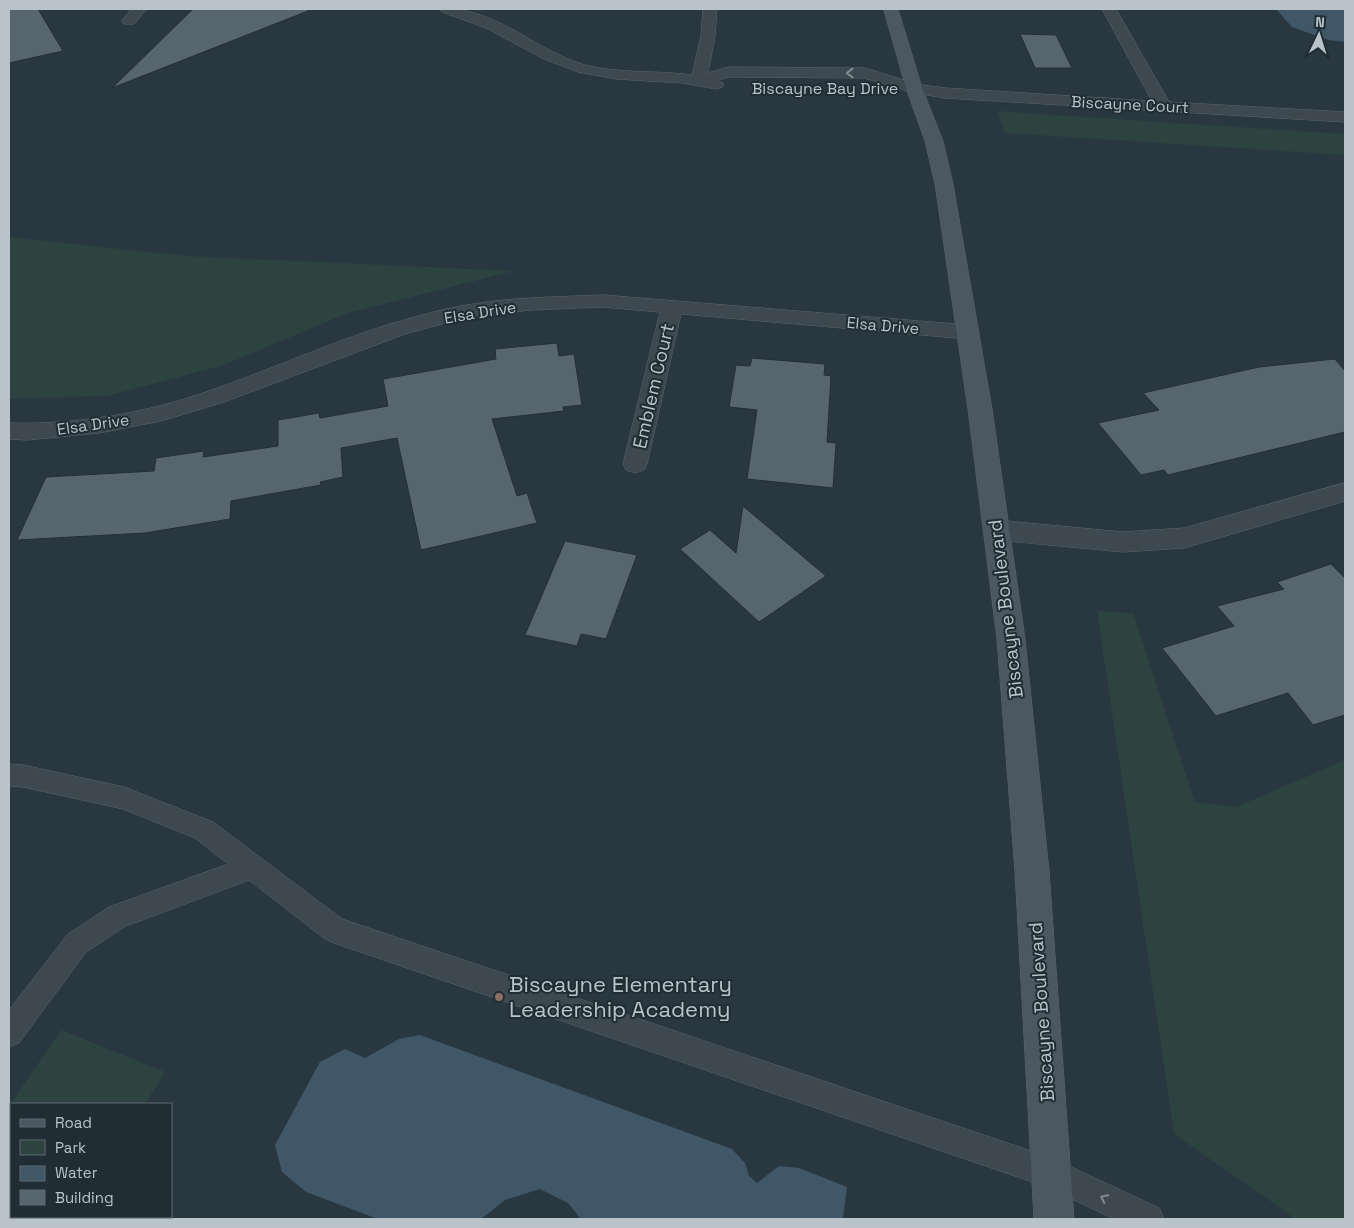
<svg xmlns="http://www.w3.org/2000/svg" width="1354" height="1228" font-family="'Space Grotesk',sans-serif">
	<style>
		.green { fill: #2c4340 }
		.water { fill: #405767 }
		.building { fill: #57656f; stroke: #232f37 }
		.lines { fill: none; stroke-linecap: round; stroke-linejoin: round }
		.lane-casing { stroke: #5a666d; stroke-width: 1 }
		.street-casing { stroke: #5a666d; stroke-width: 1 }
		.secondary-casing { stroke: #5a666d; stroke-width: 1 }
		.lane { fill: #3d4850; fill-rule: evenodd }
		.street { fill: #3d4850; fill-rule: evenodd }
		.secondary { fill: #4b5862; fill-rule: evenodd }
		.oneway { stroke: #818c93 }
		.education-dot { fill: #8d6e63; stroke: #212d35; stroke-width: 2 }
		.labels { text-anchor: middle; stroke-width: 4; stroke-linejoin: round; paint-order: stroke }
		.far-street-label { font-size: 16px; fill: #b9c3ca; stroke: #212d35 }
		.street-label { font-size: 19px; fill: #b9c3ca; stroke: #212d35 }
		.near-poi-label { font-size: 22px; fill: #b9c3ca; stroke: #212d35; text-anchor: start }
	</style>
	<rect width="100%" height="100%" fill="#293740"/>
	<!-- green -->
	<path class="green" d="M998,111L1345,134V155L1004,133Z
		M9,237L187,256L514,271L348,313L221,366L107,396L9,399Z
		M1097,611L1133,613L1195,802L1236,807L1345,760V1219H1296L1174,1134Z
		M61,1030L165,1072L145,1104H11V1217H77L75,1219H9V1106Z"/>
	<!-- water -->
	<path class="water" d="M1276,9H1345V42L1328,40L1292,27Z
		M420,1035L732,1149L745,1163L749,1176L757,1183L779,1166L799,1168L847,1187L843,1219H581L568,1203L540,1189L505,1200L481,1219H378L306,1192L282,1172L275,1145L320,1062L345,1049L365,1058L399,1039Z"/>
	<!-- building -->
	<path class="building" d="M9,9H38L63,51L9,63Z
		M193,9H307L308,11L112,88Z
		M1020,34L1056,35L1072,68H1035Z
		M557,343L559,356L574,354L582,405L563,407L564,411L492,419L517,496L527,493L537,523L421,550L397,438L341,448L343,477L320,482L321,485L231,501L230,519L145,533L17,540L46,477L154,471L156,458L204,451L203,457L278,446V420L319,413L320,418L388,406L383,379L496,359L495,349Z
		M752,358L825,364L824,375L831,376L827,442L836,443L833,488L747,479L757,410L729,407L736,365L750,366Z
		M1335,359L1345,371V432L1168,475L1164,470L1141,475L1098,423L1159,410L1143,393L1259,367Z
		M743,506L826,576L759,622L680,549L710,530L736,553Z
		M565,541L637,555L606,639L581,634L577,646L525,635Z
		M1331,564L1345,578V715L1313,725L1288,693L1216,716L1162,648L1234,626L1217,606L1284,589L1277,582Z"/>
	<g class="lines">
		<defs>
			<path id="lane" d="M9,764L23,765L124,787L213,822L342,919L1052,1158L1159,1208L1164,1219H1114L1047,1187L334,943L325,939L249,880L126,926L86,952L19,1043L9,1047V1010L68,934L109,907L228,864L195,838L123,809L23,787L9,786Z"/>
			<path id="street" d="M132,9H147L134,24H124L122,21Z
				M440,9C493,5 536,51 585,65C620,74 657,70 692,75L701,36L703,9H717L715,36L708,73L729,67L865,68L916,84L945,88L1152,101L1102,9H1116L1169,102L1345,112V122L945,98L914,93L864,78L729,77L718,80L724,84L722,87L716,89L683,83L616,79L578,72L544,59L486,28L442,12Z
				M603,295L968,325L976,327L979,332L976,337L968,339L681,314L647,464L644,470L635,473L626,470L623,464L660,312L603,307L531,310L467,317L405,334L224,402L161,421L99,433L27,440L9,439V423C75,425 147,413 209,391C270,370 329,343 390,324C415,317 442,309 467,305C512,297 558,297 603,295Z
				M1345,483V501L1184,548L1123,552L996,540L987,537L983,530L987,523L996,520L1123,532L1184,528Z"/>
			<path id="secondary" d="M884,9H898L922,88L943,141L953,184L992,409L1025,639L1049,871L1074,1219H1034L1015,871L997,639L968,409L935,184L925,141L906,88Z"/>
		</defs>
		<!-- lane casing -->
		<use href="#lane" class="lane-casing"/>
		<!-- street casing -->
		<use href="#street" class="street-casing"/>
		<!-- secondary casing -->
		<use href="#secondary" class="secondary-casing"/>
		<!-- lane -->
		<use href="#lane" class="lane"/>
		<!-- street -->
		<use href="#street" class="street"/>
		<!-- secondary -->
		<use href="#secondary" class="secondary"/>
	</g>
	<!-- one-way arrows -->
	<defs><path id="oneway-chevron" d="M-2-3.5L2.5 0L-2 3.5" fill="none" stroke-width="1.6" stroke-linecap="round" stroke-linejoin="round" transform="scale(1.25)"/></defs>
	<g class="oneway">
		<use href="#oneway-chevron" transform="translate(850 73) rotate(-180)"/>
		<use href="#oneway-chevron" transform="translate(1104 1198) rotate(-154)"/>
	</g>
	<!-- markers -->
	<circle class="education-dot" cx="499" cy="997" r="5"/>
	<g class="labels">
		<!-- far-street labels -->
		<g class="far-street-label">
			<text x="825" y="94">Biscayne Bay Drive</text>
			<text transform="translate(1130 104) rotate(3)" y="6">Biscayne Court</text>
			<text transform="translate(480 312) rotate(-9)" y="6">Elsa Drive</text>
			<text transform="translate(883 325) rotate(5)" y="6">Elsa Drive</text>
			<text transform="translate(93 424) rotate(-8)" y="6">Elsa Drive</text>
		</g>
		<!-- street labels -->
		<g class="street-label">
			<text transform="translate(653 386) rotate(-77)" y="7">Emblem Court</text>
			<text transform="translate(1005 609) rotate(-97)" y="7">Biscayne Boulevard</text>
			<text transform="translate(1041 1012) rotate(-94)" y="7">Biscayne Boulevard</text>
		</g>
		<!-- near-poi labels -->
		<g class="near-poi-label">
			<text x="509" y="992">Biscayne Elementary<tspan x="509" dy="25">Leadership Academy</tspan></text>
		</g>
	</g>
	<!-- border -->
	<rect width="1354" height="1228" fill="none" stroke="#b9c3ca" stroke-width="20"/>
	<!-- legend -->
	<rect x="10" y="1103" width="162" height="115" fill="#212d35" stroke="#5e6971"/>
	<rect x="20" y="1119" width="25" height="8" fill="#4b5862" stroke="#5e6971"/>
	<text x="55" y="1128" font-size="15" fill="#b9c3ca">Road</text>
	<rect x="20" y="1140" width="25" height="15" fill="#2c4340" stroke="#5e6971"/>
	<text x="55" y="1153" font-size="15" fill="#b9c3ca">Park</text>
	<rect x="20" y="1166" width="25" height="15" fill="#405767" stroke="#5e6971"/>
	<text x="55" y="1178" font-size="15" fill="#b9c3ca">Water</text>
	<rect x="20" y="1190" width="25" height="15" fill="#57656f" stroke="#5e6971"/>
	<text x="55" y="1203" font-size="15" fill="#b9c3ca">Building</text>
	<!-- north arrow -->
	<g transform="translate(1319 35) rotate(4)" stroke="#212d35" stroke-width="4" paint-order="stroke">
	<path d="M0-4L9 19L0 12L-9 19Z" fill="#b9c3ca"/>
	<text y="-8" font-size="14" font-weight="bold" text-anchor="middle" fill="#b9c3ca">N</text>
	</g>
</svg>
